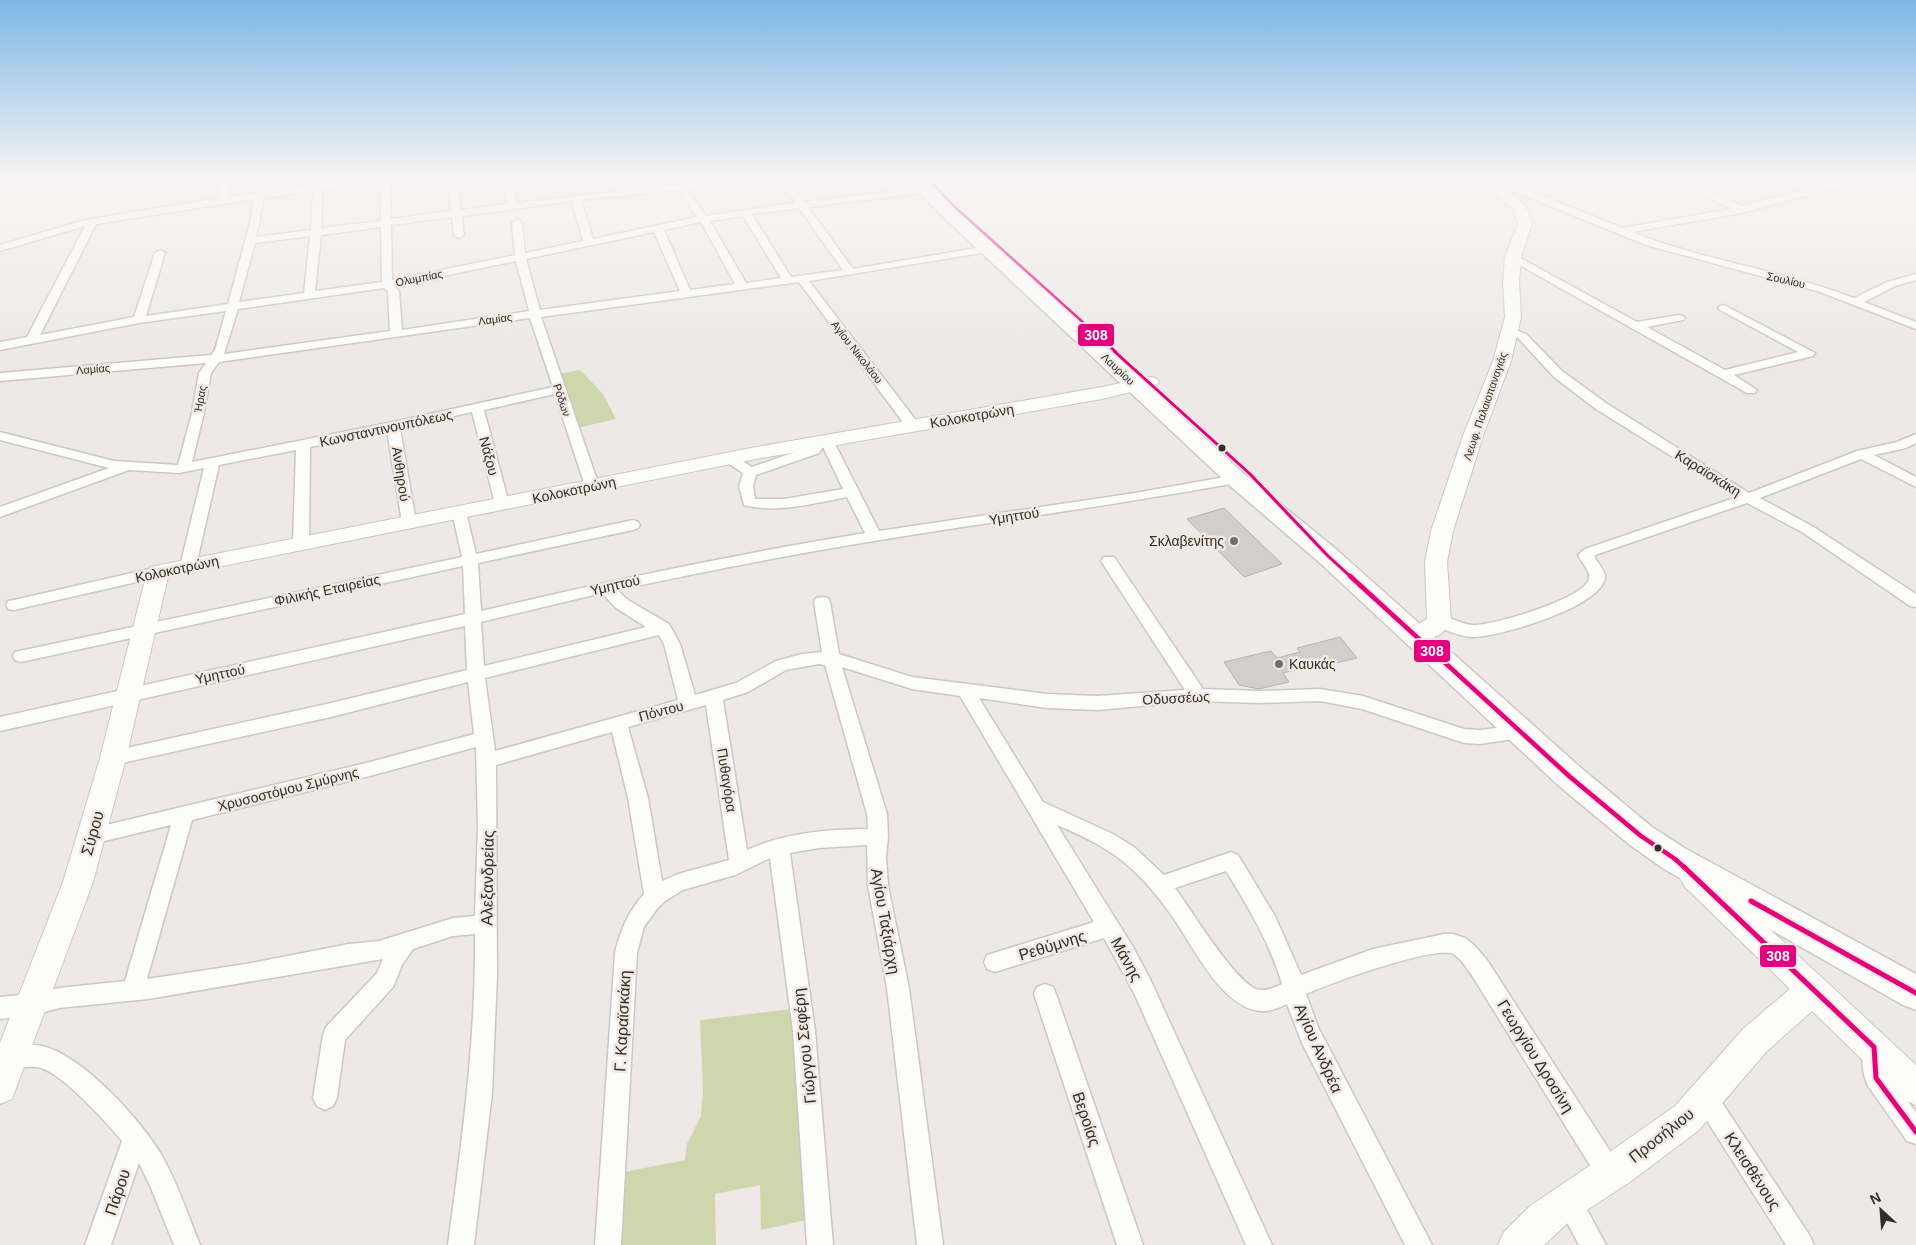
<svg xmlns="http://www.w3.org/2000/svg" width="1916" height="1245" font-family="Arial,sans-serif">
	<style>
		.industrial { fill: #ecded6 }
		.green { fill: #d0d6ab }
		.building { fill: #d1cfce; stroke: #b4b1b1 }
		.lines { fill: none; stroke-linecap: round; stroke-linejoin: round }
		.street-casing { stroke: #cac7c4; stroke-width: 3 }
		.secondary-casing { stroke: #cac7c4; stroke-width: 2 }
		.primary-casing { stroke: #cac7c4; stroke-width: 3 }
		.street { fill: #fcfcfb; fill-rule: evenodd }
		.secondary { fill: #fcfcfb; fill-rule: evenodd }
		.primary { fill: #fcfcfb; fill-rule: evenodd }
		.bus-1-far3-casing { stroke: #f1e9e2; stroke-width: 5 }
		.bus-1-far2-casing { stroke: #f1e9e2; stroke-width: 6 }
		.bus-1-far1-casing { stroke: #f1e9e2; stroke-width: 8 }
		.bus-1-casing { stroke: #f1e9e2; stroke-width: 9 }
		.bus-1-far3 { stroke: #e5007d; stroke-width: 2.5 }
		.bus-1-far2 { stroke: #e5007d; stroke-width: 3 }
		.bus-1-far1 { stroke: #e5007d; stroke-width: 4.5 }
		.bus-1 { stroke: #e5007d; stroke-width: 5 }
		.bus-dot { fill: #302d2a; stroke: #f1e9e2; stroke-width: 2 }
		.poi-dot { fill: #726f6c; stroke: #f1e9e2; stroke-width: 2 }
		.labels { text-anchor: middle; stroke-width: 5; stroke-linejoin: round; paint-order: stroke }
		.far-street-label { font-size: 11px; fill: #302d2a; stroke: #f1e9e2 }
		.street-label { font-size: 14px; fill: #302d2a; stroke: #f1e9e2 }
		.poi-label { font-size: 14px; fill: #302d2a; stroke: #f1e9e2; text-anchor: end }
		.near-street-label { font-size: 16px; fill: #302d2a; stroke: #f1e9e2 }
		.line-badge { stroke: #f1e9e2; stroke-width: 2 }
		.badge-label { font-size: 14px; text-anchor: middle; font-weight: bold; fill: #fff }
	</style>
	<rect width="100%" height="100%" fill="#eee9e6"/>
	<!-- industrial -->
	<path class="industrial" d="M1086,178H1295L1280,182L1285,185L1221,202L1187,183L1096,192Z"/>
	<!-- green -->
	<path class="green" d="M580,370L603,394L616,419L577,428L559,374Z
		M791,1009L811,1219L761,1230L760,1185L715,1194L716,1245H614L619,1173L685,1160L687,1144L701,1116L703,1091L700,1020Z"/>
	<!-- building -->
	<path class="building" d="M1224,508L1282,564L1244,577L1187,519Z
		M1340,637L1357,658L1316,668L1314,666L1283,673L1289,682L1259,689L1239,685L1224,662L1271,651L1277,658L1300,652L1297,648Z"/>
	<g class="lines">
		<defs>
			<path id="street" d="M220,178H230L229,197L313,185V178H323L322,184L382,178H457L461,210L507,204L503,178H513L516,203L738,178H770L765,181L687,189L706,216L795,203L777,178H787L804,202L925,187L928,188V192L808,207L853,269L988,246L993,249L988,252L809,281L918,423L920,426L918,429H908L799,282L541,317L599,486L597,489H587L585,486L555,394L484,410L509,504L507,507H497L495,504L472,412L400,428L416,522L414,525H404L402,522L387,431L310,447L309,544L306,547H296L293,544L296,450L219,465L196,566L193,570H183L180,566L204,468L179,473L129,470L0,517V507L109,468L0,440V432L114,461L178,465L192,413L199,373L206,363L0,381V373L211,355L215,350L226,311L139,323L0,350V342L27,337L85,226L0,251V245L85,220L219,198ZM448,181L451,211L391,219L390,184ZM380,184L381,221L321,228L322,189ZM678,190L697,217L593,239L581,200ZM313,191L311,230L256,237L264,198ZM254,199L250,223L228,304L146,316L165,253L160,250L155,253L134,317L40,335L96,224ZM572,201L583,241L525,253L522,223L517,220L512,223L515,255L392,280L391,225L452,217L454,235L459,238L464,235L462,216ZM799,208L843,270L791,277L752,214ZM743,216L781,278L746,283L710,221ZM701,222L735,284L690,290L664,230ZM381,227L382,282L315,291L321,235ZM654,232L680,291L540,310L526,259ZM310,236L304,293L239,302L255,243ZM516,261L529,311L402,330L399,291L394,286ZM384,288L388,291L390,331L224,354L238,309ZM530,318L553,387L393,422L192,462L204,413L211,373L219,362Z
				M1481,178H1496L1506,181L1622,228L1732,209L1682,186V182L1685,181L1742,206L1825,184L1863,178H1886L1881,181L1826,190L1742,213L1632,232C1704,261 1782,270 1854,298L1887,282L1916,274V280L1895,286L1864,302L1916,322V329L1820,292L1646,245Z
				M1513,254L1637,322L1679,315L1683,316L1685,318L1683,320L1647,327L1725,370L1798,352L1720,310L1718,308L1720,306L1724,305L1815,353L1813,356L1734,375L1757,390L1755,393H1747L1509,259L1508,257L1509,255Z
				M1510,328L1526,334L1562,371L1606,403L1749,493L1857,451L1897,442L1916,434V443L1906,448L1874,455L1916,477V487L1861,459L1760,498L1812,526L1916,594V607L1910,606L1802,532L1747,503L1595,555V558C1598,563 1606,571 1605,578C1601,607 1499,637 1473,637C1460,637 1446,630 1433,625L1431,621L1433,617C1447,613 1460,625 1474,625C1494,625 1584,599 1589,579C1591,571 1581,562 1578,555L1585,549L1737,497L1596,409L1554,377L1518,338L1504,331Z
				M826,436L833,440L879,531L1135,493L1236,475L1243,479L1236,483C1116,505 994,521 874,541C788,555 702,572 617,590L628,600L669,624L680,644L695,695L736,683L776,661L802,654L822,652L814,602L816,598L822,597L828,598L830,602L839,654L912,677L1047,694L1097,696L1185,690L1101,561L1104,557H1114L1203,689L1259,691L1320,689L1363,696L1464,729L1480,730L1521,725L1527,727L1530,732L1527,737L1480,744L1464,743L1362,709L1320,701L1259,703L1198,701L1097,710L1047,708L979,698L1043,802L1113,834L1134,847L1164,875L1231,852L1238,855L1275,916L1301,975L1373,949L1444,934H1453L1465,938L1474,945L1487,960L1619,1165L1622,1174L1619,1183L1610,1186L1601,1183L1471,974C1466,968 1461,958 1453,954C1435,945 1328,984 1306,994L1318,1027L1432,1245H1405L1302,1043L1287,1004C1279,1008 1270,1012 1261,1011C1222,1008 1194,948 1174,919C1162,902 1150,886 1135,872C1113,850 1085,837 1057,825L1133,947L1150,979L1272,1245H1246L1134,993L1104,938L995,972L987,969L984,962L987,955L1094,922L960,696L912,689L842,667L887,814L888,837L886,857L888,886L909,988L943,1245H917L887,988L868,886L867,845L819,848L790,853L815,1031L833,1245H807L793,1031L770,858L735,875L683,890L665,901L657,909L644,927L637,953L621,1245H595L615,953C620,931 629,910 644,894L628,798L612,732L496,765L497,976L492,1093L474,1245H448C462,1141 476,1039 475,934L453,936L413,949L402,965L393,987L345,1040L337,1098L333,1106L325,1110L317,1106L313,1098L323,1035L326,1027L377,973L383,959L148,999L59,1008L31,1016L0,1019V997L31,994L59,988L125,981L171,825L92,844L85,842L82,836L85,830L370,762L474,734L468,682L331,717L113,765L107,763L104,758L107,753L113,751L331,703L467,670L465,626L0,731V717L465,614L463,566L21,662L15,660L13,656L15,652L462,557L452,512L454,509H464L466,512L476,554L633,520L638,522L640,525L638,528L633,530L478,563L481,611C608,581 736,554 865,533L847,497C814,503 778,514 744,505L739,486L743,473L722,459L724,456H734L752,467L809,447L816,438ZM823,447L843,489L784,499H755L753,486L756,475L819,453ZM602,593L616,608L646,627L484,666L481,622ZM659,635L664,644L678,700L495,751L485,678ZM819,664L825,665L867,814L868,829C828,829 784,833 747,850L723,700L748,692L786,670ZM706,705L729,860L678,874L662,881L648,798L628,727ZM476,747L478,826L475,916L453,918L379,941L349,944L246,964L147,979L192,820L370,776ZM1226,871C1248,907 1270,943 1282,984C1274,988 1264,992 1256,989C1233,979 1192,911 1175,888Z
				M158,567L163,568L166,572L163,576L14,610L8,609L6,605L8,601L14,600Z
				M1045,984L1053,987L1056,994L1143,1245H1117L1034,994L1037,987Z
				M1874,1040L1882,1043L1885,1051L1887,1074L1916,1112V1144L1907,1141L1868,1086C1862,1073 1860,1056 1866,1043Z
				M34,1045C75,1046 141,1120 161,1154C177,1182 188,1215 200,1245H174L151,1188L139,1163L111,1245H85L122,1141C106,1122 64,1075 41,1068C28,1064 16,1071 3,1066L0,1057L3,1050L11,1047Z
				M1705,1085L1713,1089L1810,1236L1814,1245H1786L1697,1105L1693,1097L1697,1089Z
				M1568,1187L1577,1191L1606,1245H1579L1555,1200L1559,1191Z"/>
			<path id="secondary" d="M1479,178H1494L1526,206L1532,224L1521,257L1519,281L1521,317L1511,361L1484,433L1453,531L1447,562L1451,621L1441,634L1416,644L1407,642L1404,636L1407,630L1427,619L1425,562L1431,531L1464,433L1493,361L1505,317L1503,281L1505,257L1518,224L1514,210Z
				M1150,377L1156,378L1159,382L1156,386L1102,399L756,459L168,577L126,758L93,882L12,1099L0,1104V1043L63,882L100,758L147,572L150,567L756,447L1102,387Z
				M1695,865L1705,869L1916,1065V1105L1904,1100L1812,1011L1767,1051L1699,1130L1630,1182L1570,1221L1544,1245H1498L1504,1232L1530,1206L1604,1156L1675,1106L1743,1029L1790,989L1685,887L1680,878L1685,869Z"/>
			<path id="primary" d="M906,178H922L1244,474L1337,550L1580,767L1652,827L1686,849L1916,974V1010L1903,1005L1664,869L1630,845L1558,785L1319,562L1228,484L938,212Z"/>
		</defs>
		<!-- street casing -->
		<use href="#street" class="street-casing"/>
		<!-- secondary casing -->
		<use href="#secondary" class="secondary-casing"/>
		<!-- primary casing -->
		<use href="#primary" class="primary-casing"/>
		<!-- street -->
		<use href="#street" class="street"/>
		<!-- secondary -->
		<use href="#secondary" class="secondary"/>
		<!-- primary -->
		<use href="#primary" class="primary"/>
		<defs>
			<path id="bus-1-far3" d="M927,178L955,207L1116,352"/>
			<path id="bus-1-far2" d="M1114,351L1250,474L1328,556L1351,577"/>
			<path id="bus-1-far1" d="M1350,576L1569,776L1641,836L1675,859L1685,868"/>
			<path id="bus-1" d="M1684,867L1874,1047L1876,1078L1916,1132
				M1751,901L1916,993"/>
		</defs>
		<!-- bus-1-far3 casing -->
		<use href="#bus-1-far3" class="bus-1-far3-casing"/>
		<!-- bus-1-far2 casing -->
		<use href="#bus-1-far2" class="bus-1-far2-casing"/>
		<!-- bus-1-far1 casing -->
		<use href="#bus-1-far1" class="bus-1-far1-casing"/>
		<!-- bus-1 casing -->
		<use href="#bus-1" class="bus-1-casing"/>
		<!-- bus-1-far3 -->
		<use href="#bus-1-far3" class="bus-1-far3"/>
		<!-- bus-1-far2 -->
		<use href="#bus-1-far2" class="bus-1-far2"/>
		<!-- bus-1-far1 -->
		<use href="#bus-1-far1" class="bus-1-far1"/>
		<!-- bus-1 -->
		<use href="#bus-1" class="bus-1"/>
	</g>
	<!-- sky -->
	<linearGradient id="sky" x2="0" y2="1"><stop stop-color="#7eb7e6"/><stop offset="0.51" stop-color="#f7f5f4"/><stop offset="1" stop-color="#f7f5f4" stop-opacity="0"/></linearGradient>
	<rect width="1916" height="352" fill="url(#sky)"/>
	<!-- markers -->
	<g class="bus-dot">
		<circle cx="1222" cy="448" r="4.5"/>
		<circle cx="1658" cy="848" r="4.5"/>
	</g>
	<g class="poi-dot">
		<circle cx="1234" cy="541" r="5"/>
		<circle cx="1279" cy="664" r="5"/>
	</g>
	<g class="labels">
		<!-- far-street labels -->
		<g class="far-street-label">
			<text transform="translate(419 278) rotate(-11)" y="4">Ολυμπίας</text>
			<text transform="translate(1786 280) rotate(13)" y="4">Σουλίου</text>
			<text transform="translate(495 319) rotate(-8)" y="4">Λαμίας</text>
			<text transform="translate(857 352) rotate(52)" y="4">Αγίου Νικολάου</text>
			<text transform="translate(93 369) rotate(-5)" y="4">Λαμίας</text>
			<text transform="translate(1118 369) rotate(43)" y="4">Λαυρίου</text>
			<text transform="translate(200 399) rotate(-80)" y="4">Ήρας</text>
			<text transform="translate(562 400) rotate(72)" y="4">Ρόδων</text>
			<text transform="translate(1485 406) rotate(-71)" y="4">Λεωφ. Παλαιοπαναγιάς</text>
		</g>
		<!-- street labels -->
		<g class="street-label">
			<text transform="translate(972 416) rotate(-10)" y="5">Κολοκοτρώνη</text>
			<text transform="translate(386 428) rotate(-12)" y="5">Κωνσταντινουπόλεως</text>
			<text transform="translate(489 456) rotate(75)" y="5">Νάξου</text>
			<text transform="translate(1708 473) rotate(32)" y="5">Καραϊσκάκη</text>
			<text transform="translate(401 474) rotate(81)" y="5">Ανθηρού</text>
			<text transform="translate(574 490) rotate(-12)" y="5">Κολοκοτρώνη</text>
			<text transform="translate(1014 516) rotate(-9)" y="5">Υμηττού</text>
			<text transform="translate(177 569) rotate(-12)" y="5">Κολοκοτρώνη</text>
			<text transform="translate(615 585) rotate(-13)" y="5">Υμηττού</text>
			<text transform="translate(327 590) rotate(-12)" y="5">Φιλικής Εταιρείας</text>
			<text transform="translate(220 674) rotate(-12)" y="5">Υμηττού</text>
			<text transform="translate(1176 698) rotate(-3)" y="5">Οδυσσέως</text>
			<text transform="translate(661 711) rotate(-15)" y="5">Πόντου</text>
			<text transform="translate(727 780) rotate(81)" y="5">Πυθαγόρα</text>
			<text transform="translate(288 789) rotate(-14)" y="5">Χρυσοστόμου Σμύρνης</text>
		</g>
		<!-- poi labels -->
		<g class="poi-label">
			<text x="1224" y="546">Σκλαβενίτης</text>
			<text x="1289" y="669" text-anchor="start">Καυκάς</text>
		</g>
		<!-- near-street labels -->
		<g class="near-street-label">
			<text transform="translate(92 833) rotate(-74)" y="6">Σύρου</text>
			<text transform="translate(487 878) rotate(-89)" y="6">Αλεξανδρείας</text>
			<text transform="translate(886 921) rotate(80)" y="6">Αγίου Ταξιάρχη</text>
			<text transform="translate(1052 945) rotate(-17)" y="6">Ρεθύμνης</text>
			<text transform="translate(1127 959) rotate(61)" y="6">Μάνης</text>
			<text transform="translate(622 1021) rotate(-87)" y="6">Γ. Καραϊσκάκη</text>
			<text transform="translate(804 1046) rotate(-96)" y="6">Γιώργου Σεφέρη</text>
			<text transform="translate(1319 1048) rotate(66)" y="6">Αγίου Ανδρέα</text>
			<text transform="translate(1536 1056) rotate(58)" y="6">Γεωργίου Δροσίνη</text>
			<text transform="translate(1087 1119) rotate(71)" y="6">Βεροίας</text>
			<text transform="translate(1661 1135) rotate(-38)" y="6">Προσήλιου</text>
			<text transform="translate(1753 1171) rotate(57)" y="6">Κλεισθένους</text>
			<text transform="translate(117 1192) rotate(-71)" y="6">Πάρου</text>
		</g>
	</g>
	<g class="line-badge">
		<rect x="1077" y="323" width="38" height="24" rx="5" fill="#e5007d"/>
		<rect x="1413" y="639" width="38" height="24" rx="5" fill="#e5007d"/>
		<rect x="1759" y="944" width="38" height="24" rx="5" fill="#e5007d"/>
	</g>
	<g class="badge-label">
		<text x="1096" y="340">308</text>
		<text x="1432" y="656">308</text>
		<text x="1778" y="961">308</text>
	</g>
	<!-- north arrow -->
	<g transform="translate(1881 1210) rotate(334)" stroke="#f1e9e2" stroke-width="4" paint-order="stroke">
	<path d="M0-4L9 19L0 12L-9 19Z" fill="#302d2a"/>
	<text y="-8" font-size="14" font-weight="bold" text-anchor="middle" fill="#302d2a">N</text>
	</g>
</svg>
